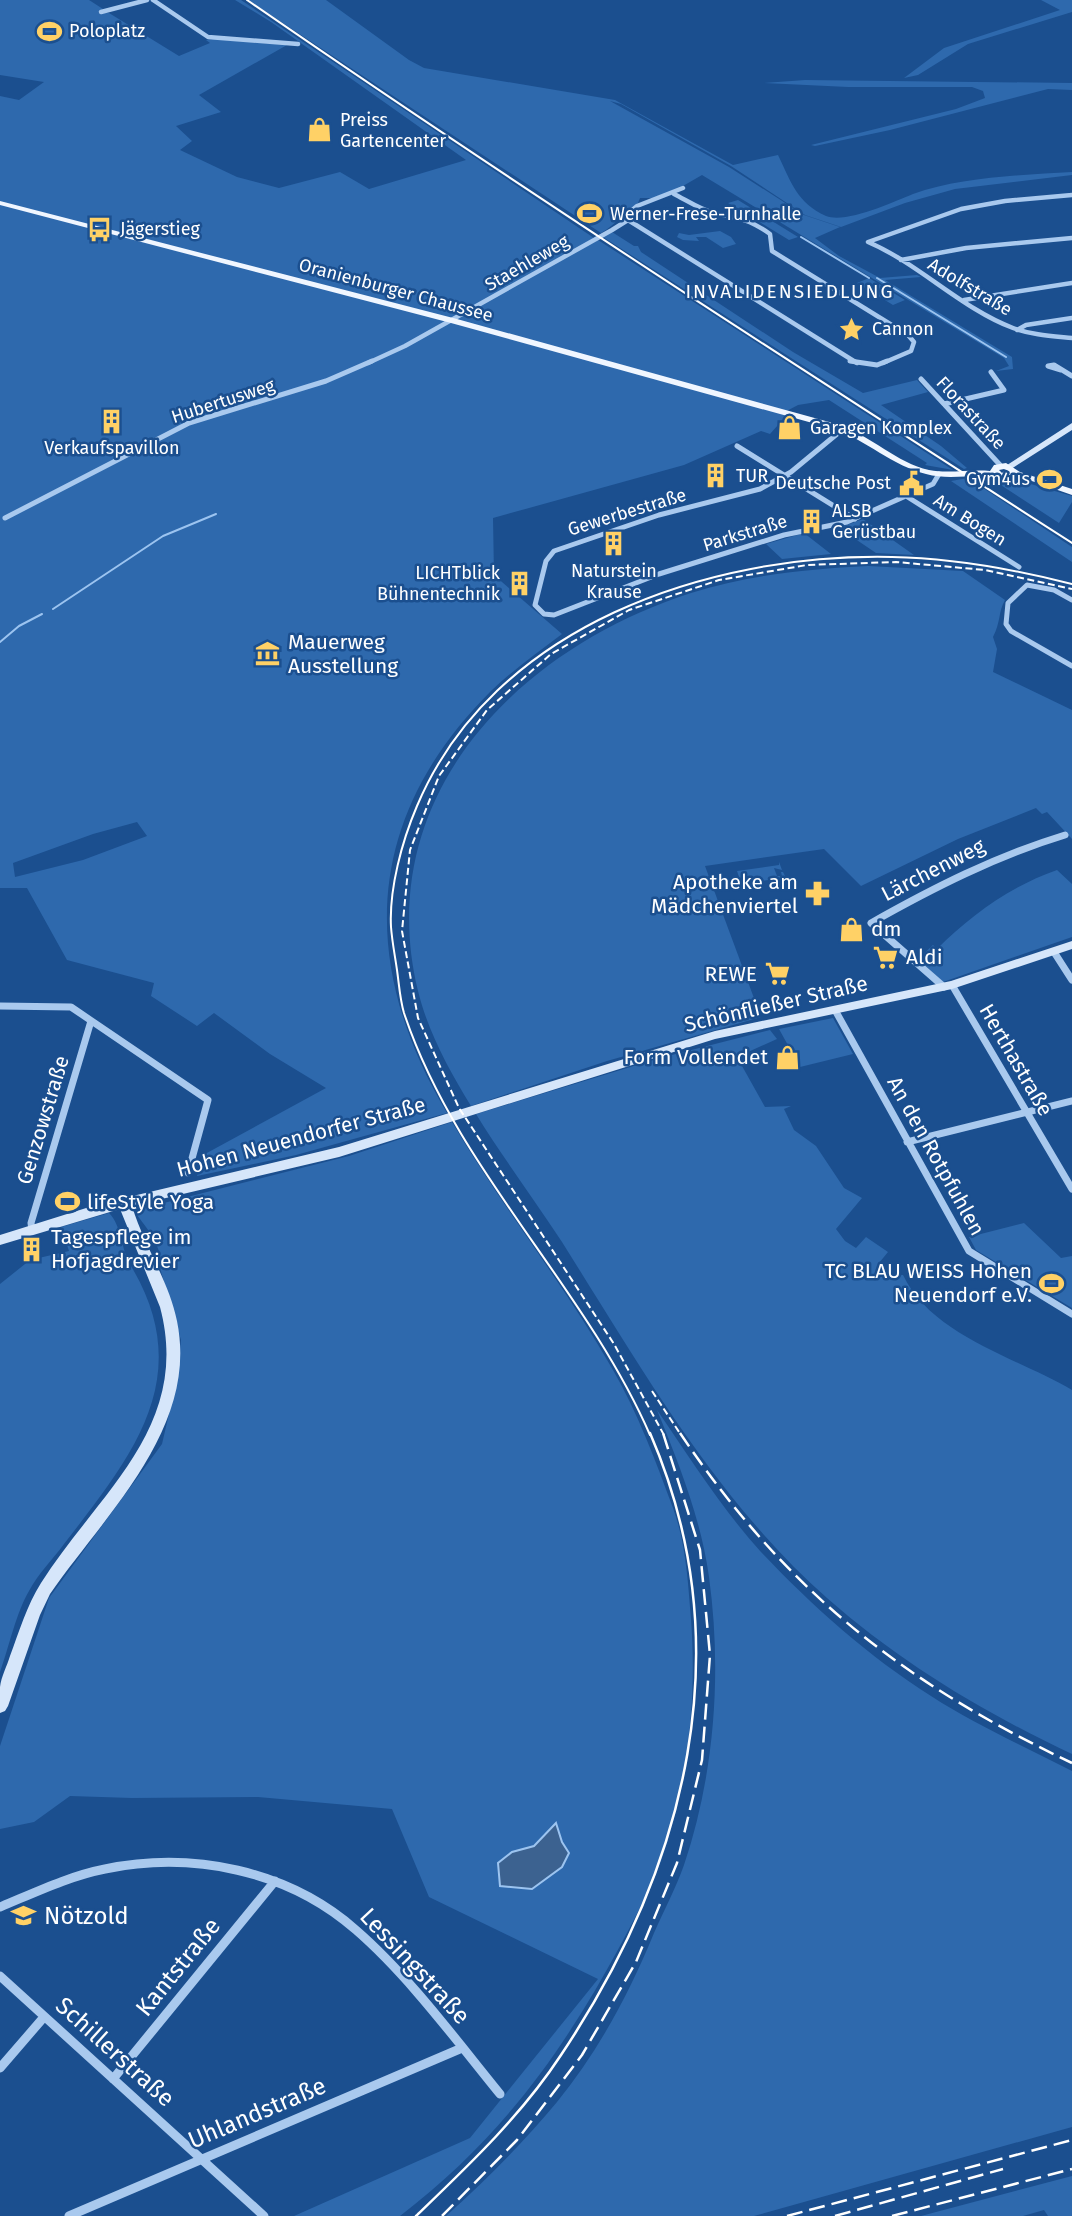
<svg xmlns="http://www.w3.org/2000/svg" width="1072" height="2216" font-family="'Fira Sans',sans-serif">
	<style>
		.green { fill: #2e69ad; fill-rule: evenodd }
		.water { fill: #3c6290; stroke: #9cc4f0; stroke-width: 2 }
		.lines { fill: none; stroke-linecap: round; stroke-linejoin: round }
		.stream { stroke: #9cc4f0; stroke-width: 2 }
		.minor-far3 { stroke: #a9c9ee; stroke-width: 4.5 }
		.minor-far2 { stroke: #a9c9ee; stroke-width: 5 }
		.minor-far1 { stroke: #a9c9ee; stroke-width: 7 }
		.minor { stroke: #a9c9ee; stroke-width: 9 }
		.secondary { fill: #d6e6fa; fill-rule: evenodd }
		.primary { fill: #f0f6ff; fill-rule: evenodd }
		.tram-far1 { stroke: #fff; stroke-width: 2 }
		.tram { stroke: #fff; stroke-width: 2.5 }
		.rail-far1 { stroke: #fff; stroke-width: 2; stroke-dasharray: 7 3.5; stroke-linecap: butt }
		.rail { stroke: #fff; stroke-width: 2.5; stroke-dasharray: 16 7; stroke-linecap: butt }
		.labels { text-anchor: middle; stroke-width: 5; stroke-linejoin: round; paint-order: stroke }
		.far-poi-label { font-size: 18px; fill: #fff; stroke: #1b4f8f; text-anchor: start }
		.far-street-label { font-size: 18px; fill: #fff; stroke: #1b4f8f }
		.far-neighbourhood-label { font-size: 19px; letter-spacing: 2px; fill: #fff; stroke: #1b4f8f }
		.poi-label { font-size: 21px; fill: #fff; stroke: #1b4f8f; text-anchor: start }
		.street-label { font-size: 21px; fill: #fff; stroke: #1b4f8f }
		.near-poi-label { font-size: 24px; fill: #fff; stroke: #1b4f8f; text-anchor: start }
		.near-street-label { font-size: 24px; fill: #fff; stroke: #1b4f8f }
	</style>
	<rect width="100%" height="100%" fill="#1b4f8f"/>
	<!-- green -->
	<path class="green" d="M0,0H89L103,9L98,13H109L179,56L210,43L206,40L215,39L287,45L199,95L221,112L176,126L192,141L180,150L237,177L279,188L340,172L369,189L466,160L271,22L235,0H241L594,238L587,242L591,244L598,240L953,470L925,465L927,463L829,400L798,405L781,414L786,416L770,434L761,431L684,465L493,518L494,575L562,634C538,652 513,670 491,691C364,817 358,963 447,1113L296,1155L197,1176L205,1154L326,1088L270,1054L214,1013L197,1026L151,996L154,983L67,960L27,888H0V96L19,100L44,82L0,75ZM137,822L147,836L83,860L15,877L13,863L93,834Z
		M248,0H326L409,60L424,68L615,100L733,165L778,155C791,182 797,203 826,216C846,224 893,202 913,194C960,177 1022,175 1072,172V175L955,189L905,203L841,227L805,215L731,166L621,104L610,101L729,167L804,215L840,227L815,238L839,256L880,278L917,275L921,277L885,280L1012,357L1013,369L996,371L1009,366L1004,358L702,175L676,190L653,198H640L638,203C626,210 617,224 601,233Z
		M1041,0H1072V12L968,44L918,75L904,78L944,48L1060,10Z
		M805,80L1072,83V90L1048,89L890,130L815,146L811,145L956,109L985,98L983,91L972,87H848L764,83Z
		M738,200L798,237L789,240L728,203Z
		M720,231L731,237L736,244L723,248L706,237H696L699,241L683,240L677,237L679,233L689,235Z
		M612,232L634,246H638L641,252L793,352L863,393L917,380L928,392L881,405L941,446L967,468L964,469L603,237Z
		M869,278L905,300L893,305L857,283Z
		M987,476L1010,478L1072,496V502L1059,523Z
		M968,478L1072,547V562L951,481Z
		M863,519L914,555L876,553L839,528Z
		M804,533L831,554L782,559L766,544Z
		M868,566L963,571L1005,600C998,612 1001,622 993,637L997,649L993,672L1072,710V839L1047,812L1042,814L1036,808L958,839L861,886L824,849L705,866L761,1017L607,1061L471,1106C449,1070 428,1032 418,991C371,797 517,649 691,593C748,575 808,569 868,566Z
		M779,862L782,870L774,868L777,876H782L781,872H783L786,878L741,883L737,871L779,865Z
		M1057,870L1072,884V937L943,982L918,959L933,945L937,949C971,915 1011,886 1057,870Z
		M833,1018L853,1054L800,1067L779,1029Z
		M770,1030L777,1039L737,1057L765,1107L791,1106L784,1109L794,1130L816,1146L844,1188L862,1198L836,1229L845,1241L856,1248L866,1237L888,1252L879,1263L885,1267L887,1275H903C932,1336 1018,1358 1072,1390V1754C983,1712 901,1663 827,1598C716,1500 640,1366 562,1242C534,1199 503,1158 476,1114L660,1058Z
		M452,1122C502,1207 564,1284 613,1370C638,1413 656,1462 673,1508C686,1543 688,1583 691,1619C697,1700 688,1785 661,1861C650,1890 635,1918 620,1946C561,2055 500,2139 400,2216H294L470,2138L598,1979L429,1897L392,1809L258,1797L132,1798L70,1796L34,1822L0,1829V1746L49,1598L162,1444L176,1384L181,1340L160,1268C163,1247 149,1231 137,1215L144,1208L349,1156Z
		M109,1213C122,1226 121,1250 131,1266C198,1378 131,1457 64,1544C53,1559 38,1574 29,1591C16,1613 9,1647 0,1672V1284L30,1260L69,1251L61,1227Z
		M1024,1223L1061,1258L1072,1256V1308L976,1250L969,1237Z
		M657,1410C690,1458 722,1509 761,1552C811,1605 869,1657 931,1696C976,1725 1025,1747 1072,1771V2127L754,2216H446C486,2180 523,2143 557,2102C598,2052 630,1992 654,1933C664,1910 676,1888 684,1865C715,1773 722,1672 709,1577C701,1519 679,1464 657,1410Z
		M1072,2176V2216H1048L1044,2210L1023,2216H921Z"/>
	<!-- water -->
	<path class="water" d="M556,1823L562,1842L569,1853L562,1867L532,1889L500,1886L498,1863L512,1852L534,1846Z"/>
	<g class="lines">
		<!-- stream -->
		<path class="stream" d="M801,237L869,278
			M877,278L1006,357
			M53,609L163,536L216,514
			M0,642L19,626L42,614"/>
		<!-- minor-far3 -->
		<path class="minor-far3" d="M153,0L208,37L298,44
			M101,12L147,0
			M674,194C686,200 701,210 714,213C738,218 749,219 770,234L772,251L908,335L914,342L911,351L883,363
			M1072,195L1005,201L961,209L868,242C918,263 962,309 1013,328C1032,335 1052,336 1072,338
			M628,220L857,363
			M901,260L966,248L1072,238
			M964,300L1072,283
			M1017,330L1026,325L1072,318
			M368,363L405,346L612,230L628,220L631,211L637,206L683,188"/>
		<!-- minor-far2 -->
		<path class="minor-far2" d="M850,361L877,365L887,361
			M1061,370L1048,366L1054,365L1072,376
			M921,379L1001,466
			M944,404L1004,390L991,372
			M843,429L791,472L760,489L659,515L554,551L546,561L535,605L544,614L554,615L659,574L784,535L847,522L933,484L939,474
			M737,446L855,519
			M906,496L1019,567
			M5,518L189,423L326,381L372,361
			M1072,600L1054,590L1027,585L1008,603L1006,624L1011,631L1072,666"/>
		<!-- minor-far1 -->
		<path class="minor-far1" d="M1054,952L1072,980
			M952,985L1072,1189
			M944,987L871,923C933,888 996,856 1065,835
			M0,1006L71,1007L208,1100L188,1173
			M835,1010L969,1251L1072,1314
			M907,1142L1072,1101
			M32,1230L31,1223L91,1021"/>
		<!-- minor -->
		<path class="minor" d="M0,1907C34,1893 69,1876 105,1869C192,1851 288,1870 356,1930C408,1975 456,2040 500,2094
			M0,1976L264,2216
			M0,2068L44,2017
			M113,2079L275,1881
			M69,2216L462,2048"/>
		<!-- secondary -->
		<path class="secondary" d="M1072,423V430L1011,469L1004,467Z
			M1072,941V949L952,989L715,1039L339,1157L132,1206C144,1246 169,1281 177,1321C199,1428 106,1513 50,1594L40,1615L8,1706L5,1711L0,1713C0,1705 0,1695 0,1687C1,1677 7,1666 10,1656C19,1632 27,1605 41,1583C98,1493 192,1427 160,1307L120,1209L0,1245V1235L99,1204L339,1147L715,1031L951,981Z"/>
		<!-- primary -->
		<path class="primary" d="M0,201L457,319L840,425C871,436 897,463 929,470C949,474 970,469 990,471L994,465L1006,463L1020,472L1072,489V495L1012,474C1002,481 992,476 981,476C962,476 944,479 926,474C893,466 866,440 834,429L451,323L0,205ZM1004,469L1006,470L1002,473L999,470Z"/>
		<!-- tram-far1 -->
		<path class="tram-far1" d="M247,0C518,187 795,365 1072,543
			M650,1435C585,1286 456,1169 404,1013C400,1000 399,984 397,970C395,956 392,941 391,927C389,889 402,841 417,806C493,626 708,553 892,557C953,558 1013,569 1072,584"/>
		<!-- tram -->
		<path class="tram" d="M416,2216C468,2166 521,2116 561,2055C686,1868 743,1648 650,1433"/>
		<!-- rail-far1 -->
		<path class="rail-far1" d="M652,1391L681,1435
			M664,1435L614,1344L459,1108L418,1018L402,931L410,850L439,776L487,710L551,654L629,610L719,580L807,565L896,562L985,570L1072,589"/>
		<!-- rail -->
		<path class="rail" d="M680,1433C786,1591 902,1682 1072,1763
			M442,2216L517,2140L582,2055L636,1962L677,1863L702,1760L710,1655L700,1550L663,1433
			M787,2216L1072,2140
			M835,2216L1003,2169
			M892,2216L1072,2169"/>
	</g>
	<!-- icons -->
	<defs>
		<symbol id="stadium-bare" viewBox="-9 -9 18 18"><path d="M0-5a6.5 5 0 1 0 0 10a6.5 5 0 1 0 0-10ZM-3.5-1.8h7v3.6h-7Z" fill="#ffd166" stroke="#1b4f8f" stroke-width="2.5" paint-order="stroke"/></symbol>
		<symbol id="shop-bare" viewBox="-9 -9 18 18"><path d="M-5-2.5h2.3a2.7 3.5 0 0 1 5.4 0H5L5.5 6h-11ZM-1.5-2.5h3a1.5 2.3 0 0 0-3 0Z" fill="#ffd166" stroke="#1b4f8f" stroke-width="2.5" paint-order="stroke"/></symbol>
		<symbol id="bus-bare" viewBox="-9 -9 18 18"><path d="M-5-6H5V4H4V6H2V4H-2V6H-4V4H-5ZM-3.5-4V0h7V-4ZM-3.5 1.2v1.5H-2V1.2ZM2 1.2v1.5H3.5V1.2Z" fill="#ffd166" stroke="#1b4f8f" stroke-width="2.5" paint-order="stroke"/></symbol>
		<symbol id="sight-bare" viewBox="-9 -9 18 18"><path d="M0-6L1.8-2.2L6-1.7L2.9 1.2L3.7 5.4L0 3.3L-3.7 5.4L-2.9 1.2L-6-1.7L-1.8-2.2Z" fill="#ffd166" stroke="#1b4f8f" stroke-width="2.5" paint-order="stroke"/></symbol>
		<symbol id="building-bare" viewBox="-9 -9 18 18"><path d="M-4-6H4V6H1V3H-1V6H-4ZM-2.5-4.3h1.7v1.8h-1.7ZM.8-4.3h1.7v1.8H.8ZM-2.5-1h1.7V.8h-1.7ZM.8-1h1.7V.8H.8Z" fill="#ffd166" stroke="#1b4f8f" stroke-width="2.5" paint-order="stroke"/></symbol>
		<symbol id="civic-bare" viewBox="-9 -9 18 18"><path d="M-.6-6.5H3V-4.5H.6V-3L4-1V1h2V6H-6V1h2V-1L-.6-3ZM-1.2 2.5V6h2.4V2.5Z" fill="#ffd166" stroke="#1b4f8f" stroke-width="2.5" paint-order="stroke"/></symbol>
		<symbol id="museum-bare" viewBox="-9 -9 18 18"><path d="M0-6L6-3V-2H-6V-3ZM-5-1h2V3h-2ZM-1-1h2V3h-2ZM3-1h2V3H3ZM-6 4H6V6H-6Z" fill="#ffd166" stroke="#1b4f8f" stroke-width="2.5" paint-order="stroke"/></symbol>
		<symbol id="pharmacy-bare" viewBox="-9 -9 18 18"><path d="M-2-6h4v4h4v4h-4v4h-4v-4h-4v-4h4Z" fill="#ffd166" stroke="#1b4f8f" stroke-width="2.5" paint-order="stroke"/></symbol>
		<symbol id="supermarket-bare" viewBox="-9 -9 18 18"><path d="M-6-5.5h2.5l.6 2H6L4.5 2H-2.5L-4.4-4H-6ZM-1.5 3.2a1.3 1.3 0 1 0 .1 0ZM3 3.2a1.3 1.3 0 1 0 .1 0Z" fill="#ffd166" stroke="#1b4f8f" stroke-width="2.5" paint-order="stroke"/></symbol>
		<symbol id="school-bare" viewBox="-9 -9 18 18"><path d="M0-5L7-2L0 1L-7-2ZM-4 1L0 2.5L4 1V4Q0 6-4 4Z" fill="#ffd166" stroke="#1b4f8f" stroke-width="2.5" paint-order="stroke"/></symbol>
	</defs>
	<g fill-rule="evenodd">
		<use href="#stadium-bare" x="32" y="14" width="35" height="35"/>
		<use href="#shop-bare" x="302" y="112" width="35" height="35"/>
		<use href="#stadium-bare" x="572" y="196" width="35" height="35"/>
		<use href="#bus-bare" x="82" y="212" width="35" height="35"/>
		<use href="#sight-bare" x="834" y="312" width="35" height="35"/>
		<use href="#building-bare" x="94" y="404" width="35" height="35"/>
		<use href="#shop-bare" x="772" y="410" width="35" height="35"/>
		<use href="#building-bare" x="698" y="458" width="35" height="35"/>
		<use href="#stadium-bare" x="1032" y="462" width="35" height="35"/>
		<use href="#civic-bare" x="894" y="466" width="35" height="35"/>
		<use href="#building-bare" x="794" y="504" width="35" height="35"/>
		<use href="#building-bare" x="596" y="526" width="35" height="35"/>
		<use href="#building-bare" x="502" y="566" width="35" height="35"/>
		<use href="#museum-bare" x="250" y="636" width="35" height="35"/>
		<use href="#pharmacy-bare" x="800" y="876" width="35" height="35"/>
		<use href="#shop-bare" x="834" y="912" width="35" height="35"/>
		<use href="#supermarket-bare" x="868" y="940" width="35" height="35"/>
		<use href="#supermarket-bare" x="760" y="956" width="35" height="35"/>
		<use href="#shop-bare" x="770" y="1040" width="35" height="35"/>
		<use href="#stadium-bare" x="50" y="1184" width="35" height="35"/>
		<use href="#building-bare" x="14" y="1232" width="35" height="35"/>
		<use href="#stadium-bare" x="1034" y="1266" width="35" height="35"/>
		<use href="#school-bare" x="6" y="1898" width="35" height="35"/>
	</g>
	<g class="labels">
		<!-- far-poi labels -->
		<g class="far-poi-label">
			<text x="69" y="37">Poloplatz</text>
			<text x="340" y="126">Preiss<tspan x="340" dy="21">Gartencenter</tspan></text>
			<text x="610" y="220">Werner-Frese-Turnhalle</text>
			<text x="120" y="235">Jägerstieg</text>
			<text x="872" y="335">Cannon</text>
			<text x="810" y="434">Garagen Komplex</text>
			<text x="112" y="454" text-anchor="middle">Verkaufspavillon</text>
			<text x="736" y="482">TUR</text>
			<text x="1030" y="485" text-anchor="end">Gym4us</text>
			<text x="891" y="489" text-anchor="end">Deutsche Post</text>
			<text x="832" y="517">ALSB<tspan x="832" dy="21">Gerüstbau</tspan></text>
			<text x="614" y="577" text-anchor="middle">Naturstein<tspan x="614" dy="21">Krause</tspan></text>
			<text x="500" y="579" text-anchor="end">LICHTblick<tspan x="500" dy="21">Bühnentechnik</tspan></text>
		</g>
		<!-- far-street labels -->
		<g class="far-street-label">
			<text transform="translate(527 263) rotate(-30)" y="6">Staehleweg</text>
			<text transform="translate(970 287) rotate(31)" y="6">Adolfstraße</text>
			<text transform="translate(396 290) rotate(15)" y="6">Oranienburger Chaussee</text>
			<text transform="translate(223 401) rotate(-18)" y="6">Hubertusweg</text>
			<text transform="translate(971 413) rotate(47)" y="6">Florastraße</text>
			<text transform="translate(627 512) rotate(-17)" y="6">Gewerbestraße</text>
			<text transform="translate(970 520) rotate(32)" y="6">Am Bogen</text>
			<text transform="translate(745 533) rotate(-17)" y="6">Parkstraße</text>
		</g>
		<!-- far-neighbourhood labels -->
		<g class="far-neighbourhood-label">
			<text x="790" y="298">INVALIDENSIEDLUNG</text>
		</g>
		<!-- poi labels -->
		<g class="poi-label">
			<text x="288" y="649">Mauerweg<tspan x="288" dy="24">Ausstellung</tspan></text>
			<text x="798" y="889" text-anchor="end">Apotheke am<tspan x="798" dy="24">Mädchenviertel</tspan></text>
			<text x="871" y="936">dm</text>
			<text x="906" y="964">Aldi</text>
			<text x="757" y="981" text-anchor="end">REWE</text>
			<text x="768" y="1064" text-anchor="end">Form Vollendet</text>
			<text x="87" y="1209">lifeStyle Yoga</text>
			<text x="51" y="1244">Tagespflege im<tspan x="51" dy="24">Hofjagdrevier</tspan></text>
			<text x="1032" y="1278" text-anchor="end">TC BLAU WEISS Hohen<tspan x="1032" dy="24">Neuendorf e.V.</tspan></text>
		</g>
		<!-- street labels -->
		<g class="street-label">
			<text transform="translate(933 870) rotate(-27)" y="7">Lärchenweg</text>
			<text transform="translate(776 1004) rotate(-13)" y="7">Schönfließer Straße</text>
			<text transform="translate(1016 1060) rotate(60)" y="7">Herthastraße</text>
			<text transform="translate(43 1120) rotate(-73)" y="7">Genzowstraße</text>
			<text transform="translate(301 1137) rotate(-15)" y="7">Hohen Neuendorfer Straße</text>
			<text transform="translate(936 1156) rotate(61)" y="7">An den Rotpfuhlen</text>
		</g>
		<!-- near-poi labels -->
		<g class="near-poi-label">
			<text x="44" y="1924">Nötzold</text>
		</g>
		<!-- near-street labels -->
		<g class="near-street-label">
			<text transform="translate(415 1966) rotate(47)" y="8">Lessingstraße</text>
			<text transform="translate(178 1967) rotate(-51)" y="8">Kantstraße</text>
			<text transform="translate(115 2052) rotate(42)" y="8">Schillerstraße</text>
			<text transform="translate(257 2113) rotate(-23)" y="8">Uhlandstraße</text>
		</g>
	</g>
</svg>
